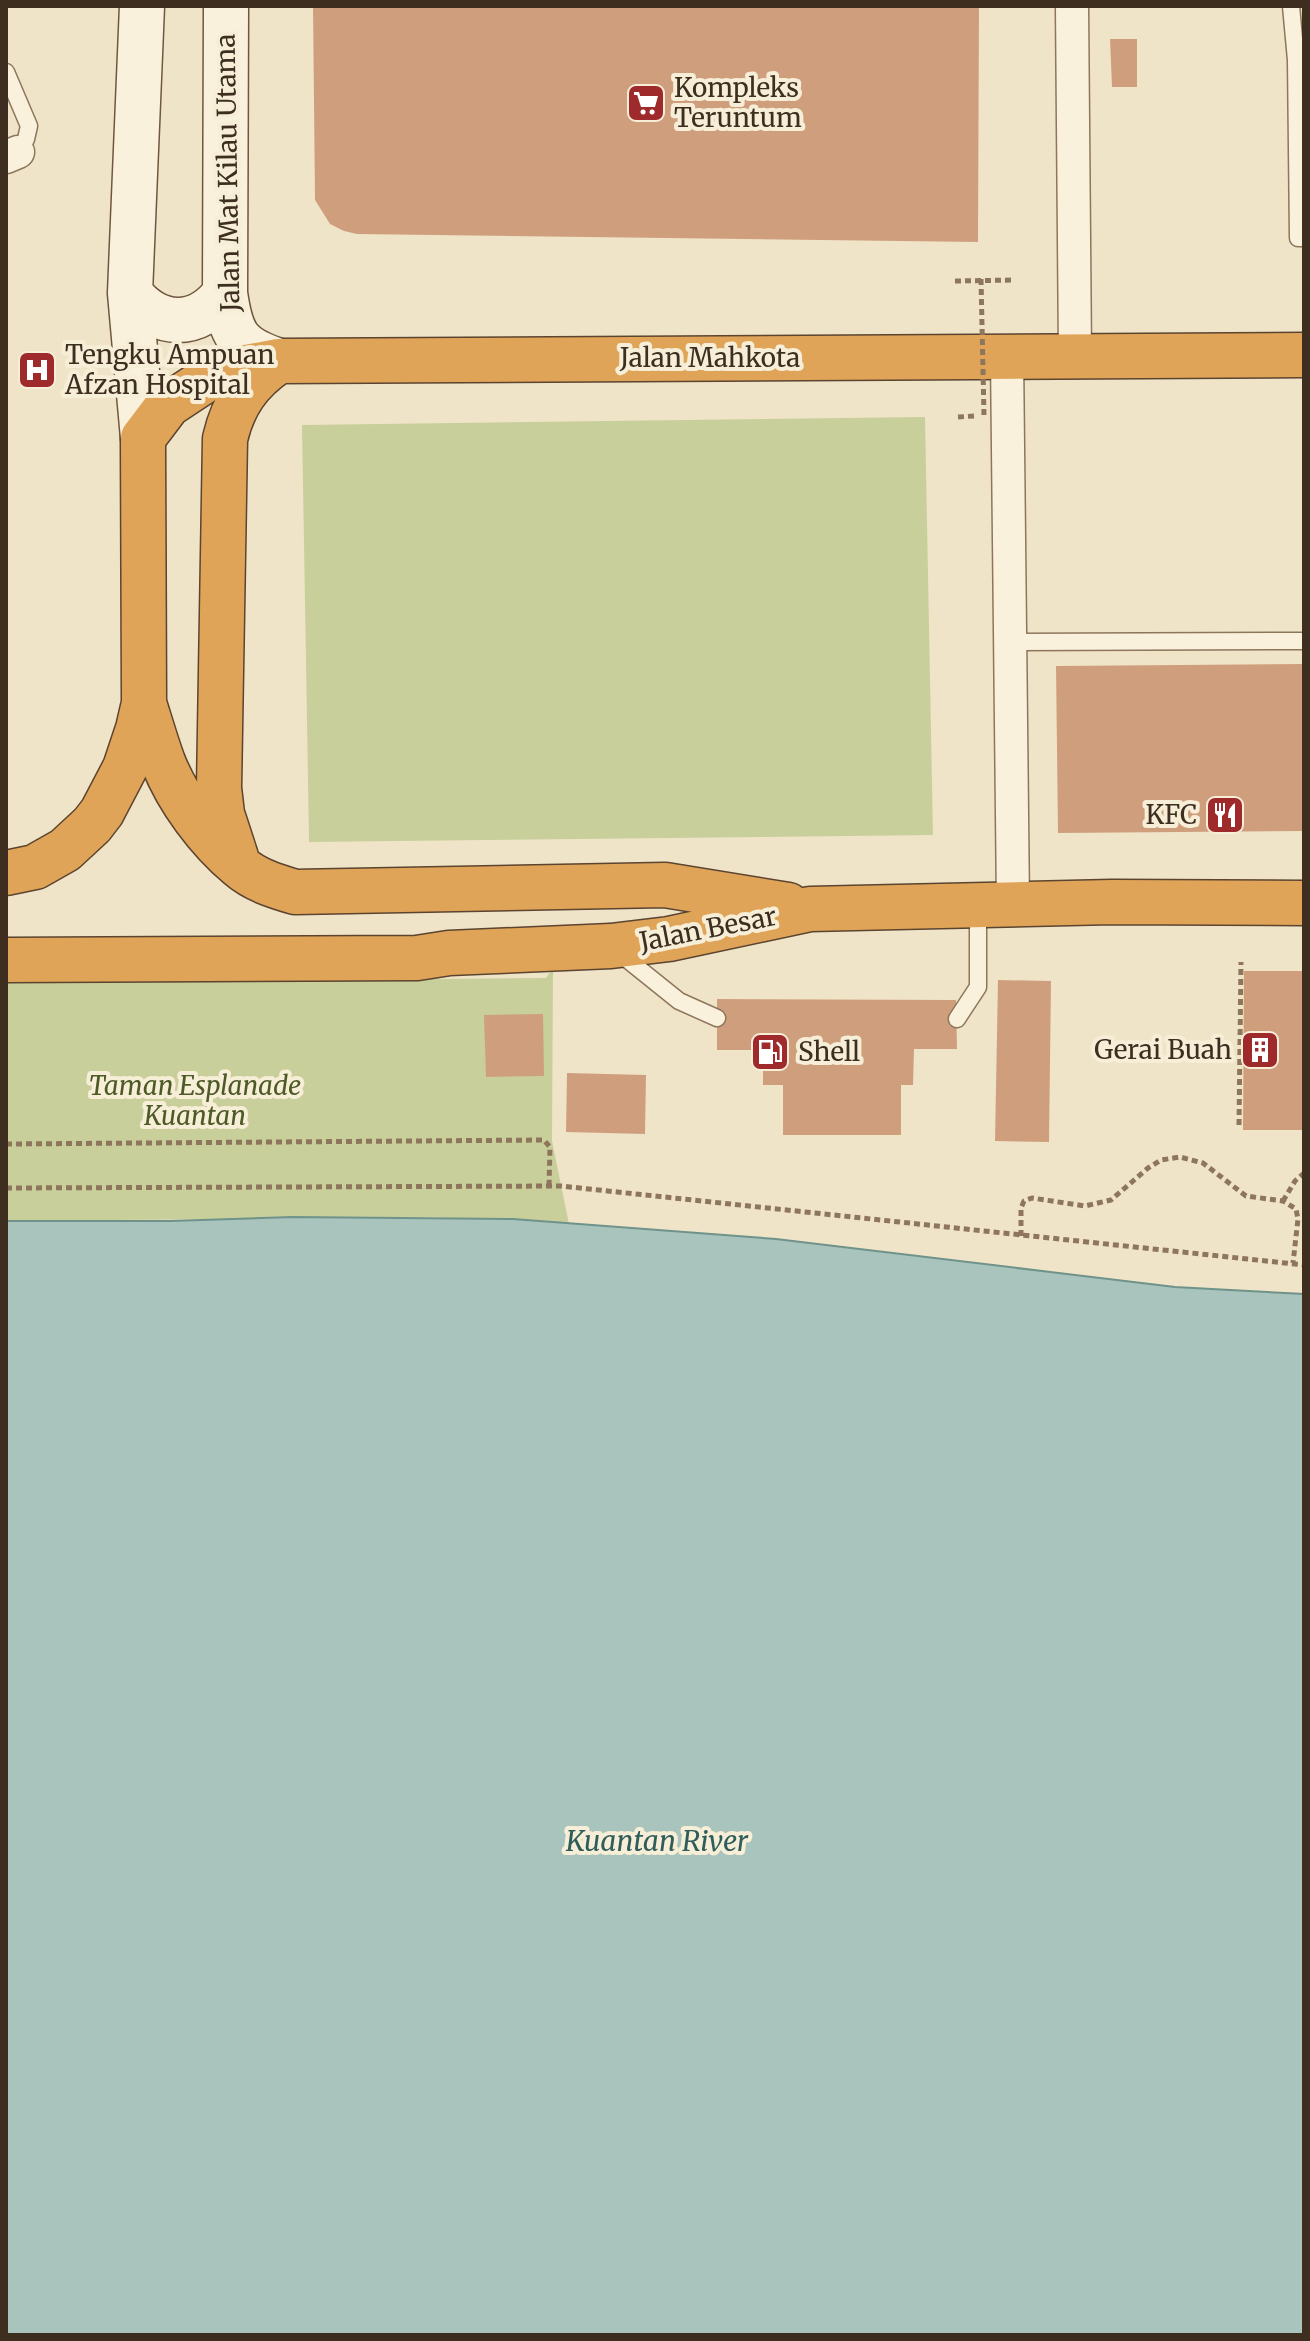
<svg xmlns="http://www.w3.org/2000/svg" width="1310" height="2341" font-family="Merriweather,serif">
	<style>
		.green { fill: #c9cf9b }
		.water { fill: #a9c4bc; stroke: #6f938a; stroke-width: 2 }
		.building { fill: #cf9f7d }
		.lines { fill: none; stroke-linecap: round; stroke-linejoin: round }
		.lane-casing { stroke: #8d765c; stroke-width: 19 }
		.street-casing { stroke: #8d765c; stroke-width: 35 }
		.secondary-casing { stroke: #6f573f; stroke-width: 47 }
		.highway-casing { stroke: #5b4430; stroke-width: 47 }
		.path { stroke: #8d765c; stroke-width: 5; stroke-dasharray: 6 4; stroke-linecap: butt }
		.lane { stroke: #faf1dc; stroke-width: 16 }
		.street { stroke: #faf1dc; stroke-width: 32 }
		.secondary { stroke: #faf1dc; stroke-width: 44 }
		.highway { stroke: #e0a458; stroke-width: 44 }
		.path-bridge { stroke: #8d765c; stroke-width: 5; stroke-dasharray: 6 4; stroke-linecap: butt }
		.labels { text-anchor: middle; stroke-width: 8; stroke-linejoin: round; paint-order: stroke }
		.poi-label { font-size: 26px; fill: #3d2e20; stroke: #f7eed8; text-anchor: start }
		.street-label { font-size: 26px; fill: #3d2e20; stroke: #f7eed8 }
		.park-label { font-size: 26px; font-style: italic; fill: #4d5a26; stroke: #f7eed8 }
		.water-label { font-size: 28px; font-style: italic; fill: #2f5d5a; stroke: #f7eed8 }
	</style>
	<rect width="100%" height="100%" fill="#f0e4c8"/>
	<!-- green -->
	<path class="green" d="M925,417L933,835L309,842L302,425Z
		M553,968L552,1141L569,1224L431,1217L6,1221V983L546,978Z"/>
	<!-- water -->
	<path class="water" d="M292,1217L513,1219L776,1239L1175,1287L1304,1294V2335H6V1221H170Z"/>
	<!-- building -->
	<path class="building" d="M313,6H979L978,242L357,234L344,231L330,224L315,200Z
		M1110,39H1137V87H1112Z
		M1304,664V831L1058,833L1056,666Z
		M1244,971H1304V1130H1243Z
		M998,980L1051,981L1049,1142L995,1141Z
		M717,999L956,1000L957,1049H914L913,1085H901V1135H783V1085H763V1050H717Z
		M543,1014L544,1076L486,1077L484,1015Z
		M567,1073L646,1075L645,1134L566,1132Z"/>
	<g class="lines">
		<defs>
			<path id="lane" d="M1291,6L1296,60L1298,238H1304
				M6,72L29,126L26,139L18,152
				M1010,642L1304,641
				M618,952L679,1001L717,1018
				M957,1019L978,987V907"/>
			<path id="street" d="M1072,6L1075,355
				M6,157L18,152
				M1007,356L1013,905"/>
			<path id="secondary" d="M142,6L130,293L143,438
				M226,6L225,293C231,335 237,347 279,361
				M130,293C158,329 198,329 225,293"/>
			<path id="highway" d="M144,703C150,722 156,743 163,762C178,800 208,840 239,866C255,880 275,886 295,892L665,885L788,905
				M236,857L222,814L219,788L225,439C233,404 249,381 279,361
				M6,873L35,867L65,850L92,825L102,812L125,768L138,729L144,703L143,438L168,405L218,372L279,361L1304,355
				M6,960L417,958L449,953L611,946L669,939L810,909L1112,902L1304,903"/>
		</defs>
		<!-- lane casing -->
		<use href="#lane" class="lane-casing"/>
		<!-- street casing -->
		<use href="#street" class="street-casing"/>
		<!-- secondary casing -->
		<use href="#secondary" class="secondary-casing"/>
		<!-- highway casing -->
		<use href="#highway" class="highway-casing"/>
		<!-- path -->
		<path class="path" d="M955,281L1013,280
			M958,417L974,416
			M1239,1125L1241,962
			M6,1144L544,1140L550,1147L549,1186
			M6,1188L561,1186L1304,1265
			M1283,1201L1295,1181L1304,1173
			M1021,1236V1208L1024,1201L1032,1198L1085,1206L1111,1200L1148,1168L1161,1160L1180,1157L1203,1163L1246,1196L1283,1201L1296,1209L1298,1219L1293,1263"/>
		<!-- lane -->
		<use href="#lane" class="lane"/>
		<!-- street -->
		<use href="#street" class="street"/>
		<!-- secondary -->
		<use href="#secondary" class="secondary"/>
		<!-- highway -->
		<use href="#highway" class="highway"/>
		<!-- path-bridge -->
		<path class="path-bridge" d="M981,279L984,415"/>
	</g>
	<!-- icons -->
	<defs>
		<symbol id="supermarket-square" viewBox="-11 -11 22 22"><rect x="-9" y="-9" width="18" height="18" rx="4" fill="#9e2a2b" stroke="#f7eed8"/><path d="M-6-5.5h2.5l.6 2H6L4.5 2H-2.5L-4.4-4H-6ZM-1.5 3.2a1.3 1.3 0 1 0 .1 0ZM3 3.2a1.3 1.3 0 1 0 .1 0Z" fill="#fff"/></symbol>
		<symbol id="hospital-square" viewBox="-11 -11 22 22"><rect x="-9" y="-9" width="18" height="18" rx="4" fill="#9e2a2b" stroke="#f7eed8"/><path d="M-5-5h3v3.5h4V-5h3V5h-3V1.5h-4V5h-3Z" fill="#fff"/></symbol>
		<symbol id="restaurant-square" viewBox="-11 -11 22 22"><rect x="-9" y="-9" width="18" height="18" rx="4" fill="#9e2a2b" stroke="#f7eed8"/><path d="M-5-6h1v4h1v-4h1v4h1v-4h1v5L-1.5 .5V6h-2V.5L-5-1ZM5-6V6H3V1.5H1.5Q1.5-4 5-6Z" fill="#fff"/></symbol>
		<symbol id="building-square" viewBox="-11 -11 22 22"><rect x="-9" y="-9" width="18" height="18" rx="4" fill="#9e2a2b" stroke="#f7eed8"/><path d="M-4-6H4V6H1V3H-1V6H-4ZM-2.5-4.3h1.7v1.8h-1.7ZM.8-4.3h1.7v1.8H.8ZM-2.5-1h1.7V.8h-1.7ZM.8-1h1.7V.8H.8Z" fill="#fff"/></symbol>
		<symbol id="fuel-square" viewBox="-11 -11 22 22"><rect x="-9" y="-9" width="18" height="18" rx="4" fill="#9e2a2b" stroke="#f7eed8"/><path d="M-5.5-6h7V0h2V4h1.3V-2.5L3-4.5l.8-.8L6-3V5H2.5V1h-1V6h-7ZM-4.2-4.7v3.2H.2V-4.7Z" fill="#fff"/></symbol>
	</defs>
	<g fill-rule="evenodd">
		<use href="#supermarket-square" x="624" y="81" width="44" height="44"/>
		<use href="#hospital-square" x="15" y="348" width="44" height="44"/>
		<use href="#restaurant-square" x="1203" y="793" width="44" height="44"/>
		<use href="#building-square" x="1238" y="1028" width="44" height="44"/>
		<use href="#fuel-square" x="748" y="1030" width="44" height="44"/>
	</g>
	<g class="labels">
		<!-- poi labels -->
		<g class="poi-label">
			<text x="674" y="97">Kompleks<tspan x="674" dy="30">Teruntum</tspan></text>
			<text x="65" y="364">Tengku Ampuan<tspan x="65" dy="30">Afzan Hospital</tspan></text>
			<text x="1197" y="824" text-anchor="end">KFC</text>
			<text x="1232" y="1059" text-anchor="end">Gerai Buah</text>
			<text x="798" y="1061">Shell</text>
		</g>
		<!-- street labels -->
		<g class="street-label">
			<text transform="translate(228 173) rotate(-91)" y="9">Jalan Mat Kilau Utama</text>
			<text x="710" y="367">Jalan Mahkota</text>
			<text transform="translate(708 929) rotate(-11)" y="9">Jalan Besar</text>
		</g>
		<!-- park labels -->
		<g class="park-label">
			<text x="195" y="1095">Taman Esplanade<tspan x="195" dy="30">Kuantan</tspan></text>
		</g>
		<!-- water labels -->
		<g class="water-label">
			<text x="657" y="1851">Kuantan River</text>
		</g>
	</g>
	<!-- border -->
	<rect width="1310" height="2341" fill="none" stroke="#3d2e20" stroke-width="16"/>
</svg>
